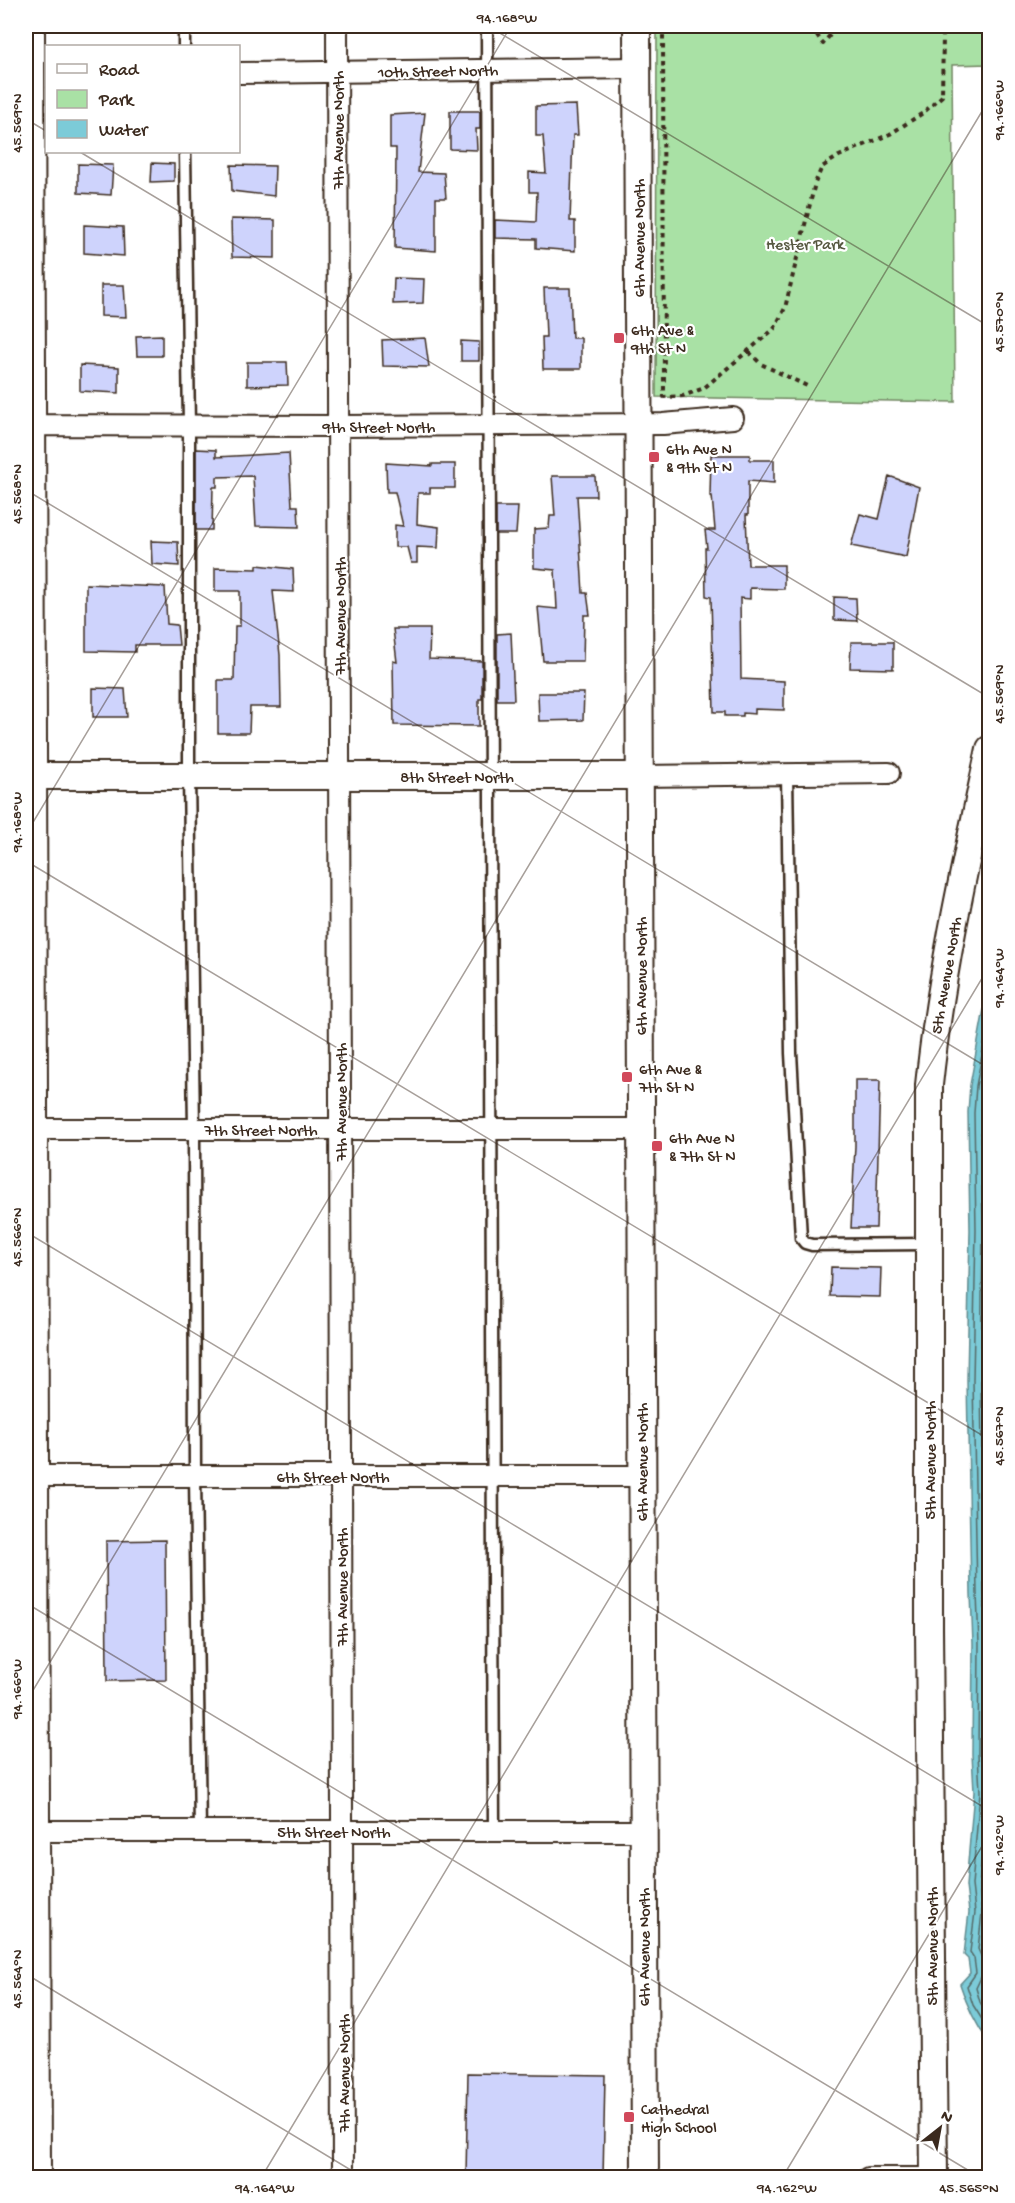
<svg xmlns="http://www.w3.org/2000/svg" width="1015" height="2203" font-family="'Gochi Hand',sans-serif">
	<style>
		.green { fill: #a9e1a5; stroke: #728662; stroke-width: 1.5 }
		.water { fill: #7ccbd8; stroke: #628b8e; stroke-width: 1.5 }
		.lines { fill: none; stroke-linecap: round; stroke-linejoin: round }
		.shore { stroke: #556a68; stroke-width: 1.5 }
		.building { fill: #ced3fc; stroke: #3b2a1e; stroke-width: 1.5 }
		.service-casing { stroke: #3b2a1e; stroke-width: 15 }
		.minor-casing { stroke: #3b2a1e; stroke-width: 24 }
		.tertiary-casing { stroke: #3b2a1e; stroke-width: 30 }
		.path { stroke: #3b2a1e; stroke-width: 4; stroke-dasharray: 4.5 4.5; stroke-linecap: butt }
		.service { stroke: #fff; stroke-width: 10 }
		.minor { stroke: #fff; stroke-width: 20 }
		.tertiary { stroke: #fff; stroke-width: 26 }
		.ticks { fill: none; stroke: #3b2a1e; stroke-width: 1.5; stroke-opacity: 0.45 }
		.poi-dot { fill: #d1495b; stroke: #fff; stroke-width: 2 }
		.labels { text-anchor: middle; stroke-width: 4.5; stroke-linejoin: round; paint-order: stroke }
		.street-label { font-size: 16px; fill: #3b2a1e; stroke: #fff }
		.park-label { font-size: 16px; fill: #565840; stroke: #fff }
		.poi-label { font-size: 16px; fill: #3b2a1e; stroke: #fff; text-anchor: start }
		.neatline { fill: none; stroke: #3b2a1e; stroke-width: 2 }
		.ticks-label { font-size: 15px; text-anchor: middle; fill: #3b2a1e }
	</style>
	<rect width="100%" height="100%" fill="#fff"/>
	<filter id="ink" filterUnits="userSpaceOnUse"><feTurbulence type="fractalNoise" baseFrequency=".0167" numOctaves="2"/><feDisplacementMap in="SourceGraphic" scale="12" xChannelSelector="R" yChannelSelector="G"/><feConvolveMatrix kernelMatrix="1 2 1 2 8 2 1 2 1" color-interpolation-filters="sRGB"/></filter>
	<g filter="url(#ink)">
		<!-- green -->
		<path class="green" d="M657,26H989V64L952,65L955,402L656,397Z"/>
		<!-- water -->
		<path class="water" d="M989,982V2042C975,2024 967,2006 960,1984L970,1973L968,1959L964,1955L969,1912L966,1886L974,1792L972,1754L973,1644L971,1594L967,1380L970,1230L968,1112L970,1085Z"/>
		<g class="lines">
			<!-- shore -->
			<path class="shore" d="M990,1014L976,1086L974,1113L976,1230L973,1380L977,1594L979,1644L978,1754L980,1792L972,1885L975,1912L970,1952L974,1958L976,1973L967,1986L973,2005L990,2032
				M990,1054L981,1113L983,1230L981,1380L984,1593L987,1644L985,1754L988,1792L979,1886L982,1913L978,1949L982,1958L983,1973L976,1988L980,2002L990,2020"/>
		</g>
		<!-- building -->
		<path class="building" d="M576,105L578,135H573L570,221H575V251L536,248V239L495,238V220L536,222L537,192H529V172L546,173L543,136H536V106Z
			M450,111H480V129H476L477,150L450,149Z
			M425,113L418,172L444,173L446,198H436V251L395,248L396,148H390V115Z
			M152,163L174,164V181L151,182Z
			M78,164L113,165L111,195L78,193Z
			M231,165L275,166L274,196L232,191Z
			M231,219L275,220V258L232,257Z
			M84,225L123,227L124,256L84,253Z
			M394,278L424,279L423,303L393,304Z
			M101,285H124L126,317L101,316Z
			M544,288H570L572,338H581V369H543L542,337H546Z
			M162,335V356H137L136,336Z
			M425,338L429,367L383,366L382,340Z
			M461,341L479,342V361H461Z
			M247,362H287L288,385L247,386Z
			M80,365L119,367V393L80,391Z
			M196,449L216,450V457L289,453L292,506H298L299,527L256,526L253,476L217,477V487H213L212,530H196Z
			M711,455H750V460H774V483L748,481V515H746L748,565H784V589L750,588V599L740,598L741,679L784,681V710L755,709V714L743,713V716H725V712H714L711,597L706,596L705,548H707L705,530H715L712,496H710Z
			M386,463L432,466V464H455V488H430V493H418L417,524L439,527L438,548L417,547V563H411L407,547H395V525L403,526L395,492H387Z
			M552,476H595L596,496H577L583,593H587L590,615H584L583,661H543L538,607L557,609L555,570L534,568V529L549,528L550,516H555Z
			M889,476L919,487L906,557L851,546L860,514L879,519Z
			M496,507H518L516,534H496Z
			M151,541L178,542L179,566L152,564Z
			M257,565L293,569L294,592L273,591L280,655L281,707H250L249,733H218V680H234L235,626H240V591H215V568L257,569Z
			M86,584L165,587L167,624L177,625L179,645H135V652L86,651Z
			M834,597L856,598L857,621L834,620Z
			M393,629H430L429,659L482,661V699H479V726L394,725L393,661L397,662Z
			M511,633L514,700H497V634Z
			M851,642H893V669L850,668Z
			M93,688L125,689L127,717H93Z
			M538,693H584L583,720L539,721Z
			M855,1080H880L876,1228H851L855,1146Z
			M831,1267L881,1268L880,1297L830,1296Z
			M165,1540L166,1680L107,1681L106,1541Z
			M468,2073L605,2075L603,2178L466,2175Z"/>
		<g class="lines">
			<defs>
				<path id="service" d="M184,26V46
					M487,26L494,1831
					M185,152L189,425V776L194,1129L195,1476L200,1831
					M787,774L791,1053L801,1238L805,1243L812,1245L929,1244"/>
				<path id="minor" d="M34,26L40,2178
					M337,26L343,2178
					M238,73L638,68
					M26,425L338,426L663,424L733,418
					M639,776L889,773
					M26,1129H640
					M26,1476H641
					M27,1831H642
					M868,2178H934"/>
				<path id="tertiary" d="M637,26L645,2178
					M26,776H639
					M934,2177L929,1628V1085C941,971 966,861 990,749"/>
			</defs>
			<!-- service casing -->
			<use href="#service" class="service-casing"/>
			<!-- minor casing -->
			<use href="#minor" class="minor-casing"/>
			<!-- tertiary casing -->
			<use href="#tertiary" class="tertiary-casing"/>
			<!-- path -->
			<path class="path" d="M663,26L664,397L683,396L704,388L774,329L785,308L815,183L822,167L839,156L890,134L923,113L942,96L943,35L933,26
				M814,26L817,35L823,44L837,26
				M749,352L761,364L807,386"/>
			<!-- service -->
			<use href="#service" class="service"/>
			<!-- minor -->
			<use href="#minor" class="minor"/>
			<!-- tertiary -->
			<use href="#tertiary" class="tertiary"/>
		</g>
	</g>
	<!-- ticks -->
	<path class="ticks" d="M488,26L990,327M26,119L46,131M80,152L990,698M26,490L990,1069M26,834L511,26M26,861L990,1440M26,1232L990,1811M26,1603L981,2178M26,1702L990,98M26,1974L364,2178M261,2178L990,965M782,2178L990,1833"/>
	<!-- markers -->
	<g class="poi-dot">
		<rect x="613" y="332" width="12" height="12" rx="3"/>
		<rect x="648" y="451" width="12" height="12" rx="3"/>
		<rect x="621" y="1071" width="12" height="12" rx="3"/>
		<rect x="651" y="1140" width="12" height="12" rx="3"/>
		<rect x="623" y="2111" width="12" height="12" rx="3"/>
	</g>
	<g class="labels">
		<!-- street labels -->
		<g class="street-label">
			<text transform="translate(438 70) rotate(-1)" y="6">10th Street North</text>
			<text transform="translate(337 130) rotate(-90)" y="6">7th Avenue North</text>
			<text transform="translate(638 238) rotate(-90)" y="6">6th Avenue North</text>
			<text x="379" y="432">9th Street North</text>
			<text transform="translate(339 616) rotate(-90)" y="6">7th Avenue North</text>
			<text x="457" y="782">8th Street North</text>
			<text transform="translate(945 975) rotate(-80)" y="6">5th Avenue North</text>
			<text transform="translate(640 976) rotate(-90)" y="6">6th Avenue North</text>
			<text transform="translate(340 1102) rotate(-90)" y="6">7th Avenue North</text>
			<text x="261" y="1135">7th Street North</text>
			<text transform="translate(929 1460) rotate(-90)" y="6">5th Avenue North</text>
			<text transform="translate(641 1462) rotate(-90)" y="6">6th Avenue North</text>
			<text x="333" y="1482">6th Street North</text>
			<text transform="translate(341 1587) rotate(-90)" y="6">7th Avenue North</text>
			<text x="334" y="1837">5th Street North</text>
			<text transform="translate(931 1946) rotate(-90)" y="6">5th Avenue North</text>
			<text transform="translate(643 1947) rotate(-90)" y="6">6th Avenue North</text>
			<text transform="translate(343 2073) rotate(-90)" y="6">7th Avenue North</text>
		</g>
		<!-- park labels -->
		<g class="park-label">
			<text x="805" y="249">Hester Park</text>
		</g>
		<!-- poi labels -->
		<g class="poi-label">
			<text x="631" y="335">6th Ave &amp;<tspan x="631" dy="18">9th St N</tspan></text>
			<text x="666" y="454">6th Ave N<tspan x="666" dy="18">&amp; 9th St N</tspan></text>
			<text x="639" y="1074">6th Ave &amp;<tspan x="639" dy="18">7th St N</tspan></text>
			<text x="669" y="1143">6th Ave N<tspan x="669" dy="18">&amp; 7th St N</tspan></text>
			<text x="641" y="2114">Cathedral<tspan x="641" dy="18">High School</tspan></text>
		</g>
	</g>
	<!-- margin -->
	<rect width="1015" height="2203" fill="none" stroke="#fff" stroke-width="66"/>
	<!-- legend -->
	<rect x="45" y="45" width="195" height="108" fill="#ffffff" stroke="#b1aaa5" stroke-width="1.5"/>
	<rect x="57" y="64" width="30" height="9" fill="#ffffff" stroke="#b1aaa5" stroke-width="1.5"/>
	<text x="99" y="75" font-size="18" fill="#3b2a1e">Road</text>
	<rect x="57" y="90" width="30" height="18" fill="#a9e1a5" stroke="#b1aaa5" stroke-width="1.5"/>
	<text x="99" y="105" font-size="18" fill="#3b2a1e">Park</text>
	<rect x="57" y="120" width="30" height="18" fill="#7ccbd8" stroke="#b1aaa5" stroke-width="1.5"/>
	<text x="99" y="135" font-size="18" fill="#3b2a1e">Water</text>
	<!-- north arrow -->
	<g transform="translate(940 2128) rotate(31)" stroke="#ffffff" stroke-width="4.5" paint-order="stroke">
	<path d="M0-4.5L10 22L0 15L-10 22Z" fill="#3b2a1e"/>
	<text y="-9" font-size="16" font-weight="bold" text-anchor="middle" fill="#3b2a1e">N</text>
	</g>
	<rect x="33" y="33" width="949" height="2137" class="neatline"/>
	<g class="ticks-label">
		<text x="507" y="22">94.168°W</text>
		<text transform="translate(998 110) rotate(-90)" y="5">94.166°W</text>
		<text transform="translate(16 123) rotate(-90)" y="5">45.569°N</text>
		<text transform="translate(998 322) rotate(-90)" y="5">45.570°N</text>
		<text transform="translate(16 494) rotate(-90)" y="5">45.568°N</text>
		<text transform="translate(998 694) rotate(-90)" y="5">45.569°N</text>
		<text transform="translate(16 822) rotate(-90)" y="5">94.168°W</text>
		<text transform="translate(998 978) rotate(-90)" y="5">94.164°W</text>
		<text transform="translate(16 1237) rotate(-90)" y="5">45.566°N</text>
		<text transform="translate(998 1436) rotate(-90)" y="5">45.567°N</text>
		<text transform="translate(16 1689) rotate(-90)" y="5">94.166°W</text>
		<text transform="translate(998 1845) rotate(-90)" y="5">94.162°W</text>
		<text transform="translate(16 1979) rotate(-90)" y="5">45.564°N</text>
		<text x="265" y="2192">94.164°W</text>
		<text x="787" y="2192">94.162°W</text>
		<text x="969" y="2192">45.565°N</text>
	</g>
</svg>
